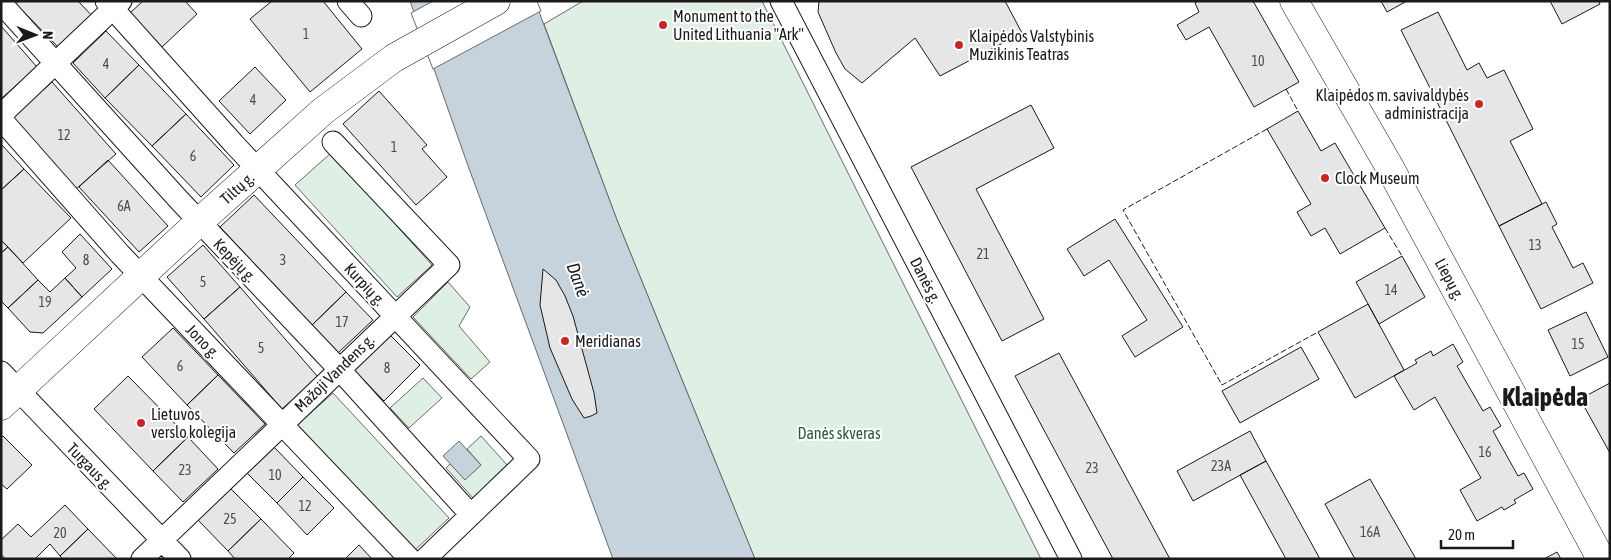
<svg xmlns="http://www.w3.org/2000/svg" width="1611" height="560" font-family="'Asap Condensed',sans-serif">
	<style>
		.green { fill: #e0efe3; stroke: #6a6a6a }
		.water { fill: #c6d2dc; stroke: #6a6a6a }
		.pier { fill: #fff; stroke: #6a6a6a }
		.building { fill: #e6e6e6; stroke: #1a1a1a }
		.lines { fill: none; stroke-linecap: round; stroke-linejoin: round }
		.street-casing { stroke: #1a1a1a; stroke-width: 23 }
		.secondary-casing { stroke: #1a1a1a; stroke-width: 29 }
		.street { stroke: #fff; stroke-width: 21 }
		.secondary { stroke: #fff; stroke-width: 28 }
		.fence { stroke: #1a1a1a; stroke-width: 1; stroke-dasharray: 6 2.5; stroke-linecap: butt }
		.poi-dot { fill: #c62828; stroke: #fff; stroke-width: 2 }
		.labels { text-anchor: middle; stroke-width: 4; stroke-linejoin: round; paint-order: stroke }
		.number-label { font-size: 14px; fill: #4d4d4d }
		.poi-label { font-size: 16px; fill: #1a1a1a; stroke: #fff; text-anchor: start }
		.street-label { font-size: 16px; fill: #1a1a1a; stroke: #fff }
		.park-label { font-size: 16px; fill: #2b5a34; stroke: #fff }
		.water-label { font-size: 18px; font-style: italic; fill: #1a1a1a; stroke: #fff }
		.town-label { font-size: 26px; font-weight: bold; fill: #1a1a1a; stroke: #fff }
	</style>
	<rect width="100%" height="100%" fill="#fff"/>
	<!-- green -->
	<path class="green" d="M583,1H762L1041,559H755L617,220L544,24Z
		M331,153L432,265L397,297L295,185Z
		M448,282L470,307L459,326L490,362L471,379L413,317Z
		M423,378L442,398L409,428L390,408Z
		M333,393L449,518L415,550L296,426Z
		M481,436L508,466L473,498L446,468L450,464L465,479L481,465L467,449Z"/>
	<!-- water -->
	<path class="water" d="M410,1H535L617,220L755,559H613L467,163Z
		M459,441L481,465L465,480L443,456Z"/>
	<!-- pier -->
	<path class="pier" d="M433,1H537L541,11L433,69L411,13Z"/>
	<!-- building -->
	<path class="building" d="M19,1H78L95,19L62,51L16,4Z
		M143,1H185L197,14L162,47L130,13Z
		M272,1H323L362,49L310,92L250,19Z
		M819,1H1005L1022,33L940,76L915,38L862,83L845,69L836,53L818,12Z
		M1198,1H1253L1299,82L1254,107L1209,27L1186,40L1177,25L1199,12L1195,3Z
		M1381,1H1407L1387,12Z
		M1550,1H1599L1600,4L1562,24Z
		M1438,12L1467,70L1479,63L1487,78L1504,70L1533,129L1510,141L1542,204L1499,226L1401,30Z
		M1,26L37,67L2,98H1Z
		M106,31L139,65L105,98L73,63Z
		M139,65L186,114L152,146L105,98Z
		M255,67L286,100L250,134L219,101Z
		M52,82L116,154L76,189L13,117Z
		M379,91L427,145L422,149L447,177L416,205L343,124Z
		M1031,105L1054,148L976,189L1044,319L1002,341L911,167Z
		M1298,111L1321,151L1335,143L1385,228L1340,254L1325,228L1311,236L1297,212L1311,204L1267,129Z
		M186,114L234,165L201,197L152,146Z
		M1,144L24,169L2,189L1,188Z
		M108,160L168,226L139,252L79,187Z
		M24,169L71,218L23,263L1,240V190Z
		M254,195L346,292L312,325L220,227Z
		M1546,202L1557,224L1552,227L1573,268L1583,263L1593,283L1541,309L1499,226Z
		M1115,219L1183,327L1135,357L1122,336L1147,320L1109,260L1084,276L1067,249Z
		M80,234L112,269L82,297L65,278L76,268L62,252Z
		M1,240L8,247L1,253Z
		M203,245L240,287L204,319L167,277Z
		M8,247L38,280L8,308L1,301V253Z
		M1402,256L1425,297L1379,324L1356,282Z
		M543,269L556,280L565,296L573,316L594,393L597,413L591,416L584,418L572,399L550,348L540,305Z
		M65,278L82,297L43,333L30,332L8,308L38,280L50,292Z
		M240,287L318,377L282,409L204,319Z
		M346,292L373,320L338,353L312,325Z
		M1368,304L1404,370L1355,398L1318,332Z
		M1586,312L1608,357L1570,376L1548,330Z
		M173,328L218,375L187,405L142,357Z
		M389,334L420,365L384,401L354,370Z
		M1453,344L1463,362L1457,366L1483,411L1490,407L1501,426L1493,431L1518,476L1524,473L1533,489L1514,500L1516,503L1504,510L1502,507L1477,521L1460,490L1481,478L1435,397L1414,410L1394,376L1417,363L1415,360L1431,351L1433,356Z
		M1301,347L1319,379L1240,423L1222,391Z
		M1059,353L1170,559H1113L1015,376Z
		M218,375L265,424L234,453L187,405Z
		M128,376L188,437L153,471L94,409Z
		M1610,383V453L1580,399Z
		M1250,431L1266,461L1193,501L1177,471Z
		M3,436L32,465L7,489L1,484V438Z
		M188,437L218,469L183,502L153,471Z
		M273,446L303,477L277,503L246,472Z
		M1266,461L1320,559H1286L1240,475Z
		M303,477L334,508L307,535L277,503Z
		M1370,479L1416,559H1355L1325,504Z
		M230,488L261,519L228,551L198,520Z
		M65,505L88,529L60,556L50,544L35,559H5L1,554V540L18,524L31,537Z
		M261,519L294,553L288,559H235L228,551Z
		M88,529L117,559H63L60,556Z
		M359,545L372,559H345Z
		M1557,552L1561,559H1544Z"/>
	<g class="lines">
		<defs>
			<path id="street" d="M106,1L234,144L529,459L425,559
				M348,1L361,16
				M781,1L1071,559
				M1,3L179,200L339,369L471,515
				M1,115L121,1
				M1,119L120,254L410,559
				M1,372L180,559
				M142,559L449,265L333,142"/>
			<path id="secondary" d="M1294,1L1389,166L1601,559
				M1,406L199,222L323,111L394,58L496,1"/>
		</defs>
		<!-- street casing -->
		<use href="#street" class="street-casing"/>
		<!-- secondary casing -->
		<use href="#secondary" class="secondary-casing"/>
		<!-- street -->
		<use href="#street" class="street"/>
		<!-- secondary -->
		<use href="#secondary" class="secondary"/>
		<!-- fence -->
		<path class="fence" d="M1286,89L1298,111
			M1267,129L1123,210L1222,385L1318,332
			M1385,228L1402,256"/>
	</g>
	<!-- markers -->
	<g class="poi-dot">
		<circle cx="663" cy="25" r="5"/>
		<circle cx="959" cy="45" r="5"/>
		<circle cx="1479" cy="104" r="5"/>
		<circle cx="1325" cy="178" r="5"/>
		<circle cx="565" cy="341" r="5"/>
		<circle cx="141" cy="423" r="5"/>
	</g>
	<g class="labels">
		<!-- number labels -->
		<g class="number-label">
			<text x="306" y="39">1</text>
			<text x="1258" y="66">10</text>
			<text x="106" y="69">4</text>
			<text x="253" y="105">4</text>
			<text x="64" y="140">12</text>
			<text x="394" y="152">1</text>
			<text x="193" y="161">6</text>
			<text x="124" y="211">6A</text>
			<text x="1535" y="250">13</text>
			<text x="983" y="259">21</text>
			<text x="86" y="265">8</text>
			<text x="283" y="265">3</text>
			<text x="203" y="287">5</text>
			<text x="1391" y="295">14</text>
			<text x="45" y="307">19</text>
			<text x="342" y="327">17</text>
			<text x="1578" y="349">15</text>
			<text x="261" y="353">5</text>
			<text x="180" y="371">6</text>
			<text x="387" y="373">8</text>
			<text x="1485" y="457">16</text>
			<text x="1221" y="471">23A</text>
			<text x="1092" y="473">23</text>
			<text x="185" y="475">23</text>
			<text x="275" y="480">10</text>
			<text x="305" y="511">12</text>
			<text x="230" y="524">25</text>
			<text x="1370" y="537">16A</text>
			<text x="60" y="538">20</text>
		</g>
		<!-- poi labels -->
		<g class="poi-label">
			<text x="673" y="22">Monument to the<tspan x="673" dy="18">United Lithuania "Ark"</tspan></text>
			<text x="969" y="42">Klaipėdos Valstybinis<tspan x="969" dy="18">Muzikinis Teatras</tspan></text>
			<text x="1469" y="101" text-anchor="end">Klaipėdos m. savivaldybės<tspan x="1469" dy="18">administracija</tspan></text>
			<text x="1335" y="184">Clock Museum</text>
			<text x="575" y="347">Meridianas</text>
			<text x="151" y="420">Lietuvos<tspan x="151" dy="18">verslo kolegija</tspan></text>
		</g>
		<!-- street labels -->
		<g class="street-label">
			<text transform="translate(237 188) rotate(-42)" y="6">Tiltų g.</text>
			<text transform="translate(235 260) rotate(46)" y="6">Kepėjų g.</text>
			<text transform="translate(1450 279) rotate(62)" y="6">Liepų g.</text>
			<text transform="translate(926 280) rotate(63)" y="6">Danės g.</text>
			<text transform="translate(365 284) rotate(47)" y="6">Kurpių g.</text>
			<text transform="translate(203 341) rotate(46)" y="6">Jono g.</text>
			<text transform="translate(334 373) rotate(-44)" y="6">Mažoji Vandens g.</text>
			<text transform="translate(90 466) rotate(46)" y="6">Turgaus g.</text>
		</g>
		<!-- park labels -->
		<g class="park-label">
			<text x="839" y="439">Danės skveras</text>
		</g>
		<!-- water labels -->
		<g class="water-label">
			<text transform="translate(578 280) rotate(70)" y="6">Danė</text>
		</g>
		<!-- town labels -->
		<g class="town-label">
			<text x="1545" y="406">Klaipėda</text>
		</g>
	</g>
	<!-- border -->
	<rect width="1611" height="560" fill="none" stroke="#1a1a1a" stroke-width="5"/>
	<!-- north arrow -->
	<g transform="translate(35 35) rotate(91)" stroke="#ffffff" stroke-width="4" paint-order="stroke">
	<path d="M0-4L9 19L0 12L-9 19Z" fill="#1a1a1a"/>
	<text y="-8" font-size="14" font-weight="bold" text-anchor="middle" fill="#1a1a1a">N</text>
	</g>
	<!-- scale -->
	<path d="M1441 540v8h72v-8" fill="none" stroke="#1a1a1a" stroke-width="2.5"/>
	<text x="1448" y="540" font-size="15" fill="#1a1a1a" stroke="#ffffff" stroke-width="4" paint-order="stroke">20 m</text>
</svg>
